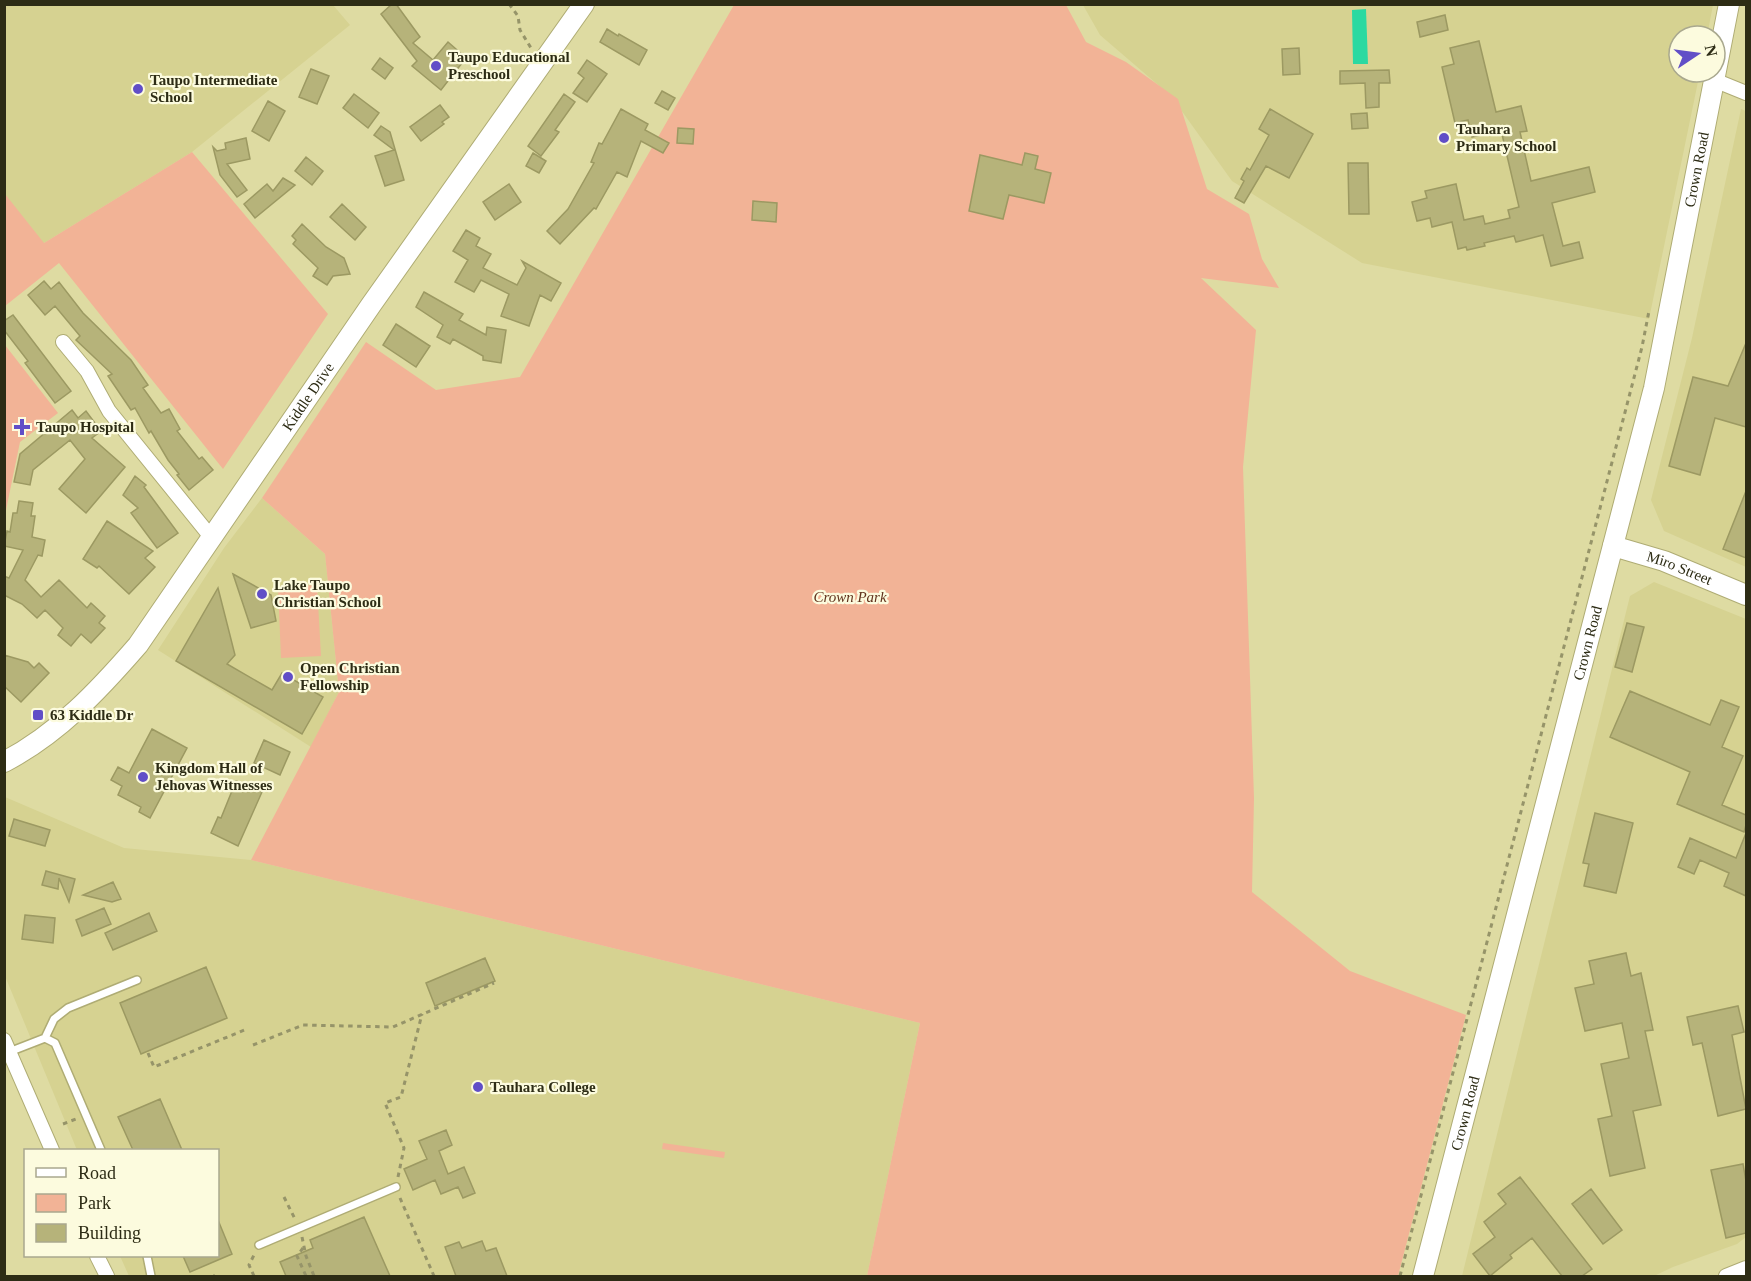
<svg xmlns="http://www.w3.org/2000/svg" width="1751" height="1281" font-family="'Times New Roman',serif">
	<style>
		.built { fill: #d6d291 }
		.green { fill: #f2b396 }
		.water { fill: #2bd9a1 }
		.building { fill: #b6b37a; stroke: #9c9962; stroke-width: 1.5 }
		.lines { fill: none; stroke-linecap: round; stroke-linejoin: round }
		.lane-casing { stroke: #afac74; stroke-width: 10 }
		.street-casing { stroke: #afac74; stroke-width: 16 }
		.secondary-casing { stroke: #afac74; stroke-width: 22 }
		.path { stroke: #969469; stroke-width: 3; stroke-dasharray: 4.5 4.5; stroke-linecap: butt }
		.lane { stroke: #fff; stroke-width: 7 }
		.street { stroke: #fff; stroke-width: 14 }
		.secondary { stroke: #fff; stroke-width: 20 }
		.poi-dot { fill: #614ec7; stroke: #fcfbde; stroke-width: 2 }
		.labels { text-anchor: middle; stroke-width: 4.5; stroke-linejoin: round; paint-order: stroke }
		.poi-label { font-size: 15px; font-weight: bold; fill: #2d2c15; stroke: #fcfbde; text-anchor: start }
		.street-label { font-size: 15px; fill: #2d2c15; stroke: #fcfbde }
		.park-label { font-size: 15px; font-style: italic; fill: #61331d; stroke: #fcfbde }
	</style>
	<rect width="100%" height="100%" fill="#dedba2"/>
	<!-- built -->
	<path class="built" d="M5,5H333L350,25L192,152L44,243L5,306Z
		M1083,5H1713L1707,36H1679V72H1700L1649,319L1362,263L1232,181L1171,96L1100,35Z
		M1741,109L1746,111V567L1664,531L1651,500L1692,338Z
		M262,498L325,554L339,692L311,747L158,650L224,548Z
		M1654,582L1746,619V1237L1737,1244L1673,1267L1654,1276H1462L1630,596Z
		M5,797L124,848L251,860L920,1023L867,1276H129L120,1256H218V1150H77L5,976Z"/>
	<!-- green -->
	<path class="green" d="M734,5H1066L1086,42L1126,62L1178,99L1207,189L1249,214L1262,259L1279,288L1201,278L1256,330L1243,467L1254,798L1252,892L1350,971L1466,1015L1398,1276H867L920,1023L251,860L339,692L325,554L262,498L366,342L436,390L520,377Z
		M192,152L328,314L223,469L59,263L5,306V194L44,243Z
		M5,345L58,413L20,442L5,515Z
		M317,585L321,656L281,658L278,587Z
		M663,1143L725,1152L724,1158L662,1149Z"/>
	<!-- water -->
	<path class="water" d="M1366,9L1368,64H1353L1352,10Z"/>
	<!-- building -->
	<path class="building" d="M392,4H396L420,37L413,43L433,60L448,42L464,56L460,61L462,63L441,90L412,66L417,61L381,14Z
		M1445,15L1448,30L1420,37L1417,22Z
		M607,29L618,36L619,34L647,50L639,65L600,42Z
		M1479,41L1496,112L1521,106L1527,131L1520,132L1531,181L1589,167L1595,192L1552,203L1563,246L1579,242L1583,258L1551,266L1543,235L1516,242L1514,236L1484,243L1485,246L1467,250L1466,247L1458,249L1452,222L1432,227L1430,218L1417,221L1412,202L1427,198L1425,191L1456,184L1464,220L1483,216L1485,224L1510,218L1508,210L1519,207L1501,130L1472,137L1468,120L1455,123L1442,67L1454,64L1450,48Z
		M1299,48L1300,74L1283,75L1282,49Z
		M380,58L393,68L385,79L372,69Z
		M587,60L607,74L587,102L573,93L584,78L578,73Z
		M311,69L329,76L317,104L299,97Z
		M1389,70L1390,83H1379V107L1366,108L1365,83L1340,84V71Z
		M662,91L675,98L668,110L655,103Z
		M354,94L379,113L368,128L343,108Z
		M564,94L575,102L555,130L559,132L541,156L528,146Z
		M268,101L285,111L269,141L252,131Z
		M440,105L449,117L442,122L444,124L421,141L410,127Z
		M621,109L648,124L645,130L669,143L663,153L641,141L627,177L617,172L596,209L594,208L560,244L547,231L568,209L594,163L591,162L599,143L602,144Z
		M1270,109L1313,134L1289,178L1266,166L1244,203L1235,198L1244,181L1241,179L1247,168L1250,170L1269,135L1259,129Z
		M1367,113L1368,128L1352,129L1351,114Z
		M381,126L390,132L404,180L385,186L375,156L394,150L374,135Z
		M678,128L694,129L693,144L677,143Z
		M246,138L250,159L227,164L247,190L237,197L220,175L213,147L217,151L226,149L225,143Z
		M533,153L546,161L539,173L526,166Z
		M1025,153L1038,156L1035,169L1051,173L1044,203L1009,195L1003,219L969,211L980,155L1022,165Z
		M306,157L323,171L312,185L295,171Z
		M1348,163H1368L1369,214H1349Z
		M283,178L295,185L255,218L244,204L267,184L273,191Z
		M509,184L521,202L495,220L483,202Z
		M753,201L777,203L776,222L752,220Z
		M342,204L366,227L355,240L330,217Z
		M302,224L326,247L344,258L350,274L333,276L327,285L313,276L318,268L293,244L296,240L292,236Z
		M466,230L480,238L476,246L491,254L483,268L517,285L526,268L522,261L561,283L551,301L540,295L529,326L501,316L509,294L481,280L474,292L455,282L468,260L453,251Z
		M44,281L51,289L59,282L83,313L131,360L148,385L143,388L161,413L169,409L180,429L177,431L199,459L202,457L213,470L189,490L177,475L179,474L168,460L151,431L149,433L135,408L131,410L108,376L112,374L76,340L80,336L55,306L45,315L28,295Z
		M424,292L463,314L459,320L486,335L487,327L506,330L501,363L483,360V356L453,339L450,344L437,337L443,325L416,307Z
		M13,315L71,391L55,403L25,363L28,361L4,330V321Z
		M396,324L430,346L416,367L383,345Z
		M1746,343V427L1715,418L1700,475L1669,466L1693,377L1728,386Z
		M72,410L78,418L86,411L101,431L92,438L125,467L86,513L59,489L85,459L70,440L33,470L30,485L14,482L20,454Z
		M135,476L146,485L144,487L178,533L157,548L131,513L138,508L123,495Z
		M1746,491V558L1723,549Z
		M19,501L33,503L31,516H35L32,537L45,540L42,556L38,555L25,580L41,597L59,580L87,608L91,603L105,616L99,623L105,628L91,643L81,634L71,646L58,635L63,628L45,610L37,618L22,604L4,595V576L9,578L23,550L4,546L7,531L10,532L13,513H17Z
		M107,521L153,551L145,558L155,567L129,594L99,566L97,568L83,559Z
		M233,574L271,595L276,621L251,628Z
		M218,588L235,655L227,664L272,690L282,673L323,697L302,734L176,661Z
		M1627,623L1644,627L1632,672L1615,667Z
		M4,655L28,662L34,668L39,663L49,673L21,702L4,686Z
		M1630,691L1710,725L1721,700L1739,707L1722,747L1743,756L1722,805L1746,815V825L1744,832L1677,804L1690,772L1610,737Z
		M152,729L187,748L150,818L139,812L141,807L118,795L122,786L111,780L118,767L129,773Z
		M264,740L290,752L280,775L254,763Z
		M236,781L262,792L238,846L211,833L218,817L221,818Z
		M1595,813L1633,823L1616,893L1584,886L1589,864L1583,863Z
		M14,819L50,830L45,846L9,836Z
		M1746,833V896L1724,886L1729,873L1700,860L1694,874L1678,867L1690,838L1736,858Z
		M46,871L75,879L69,902L59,878L58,889L42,885Z
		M113,882L121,899L112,902L83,895Z
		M104,908L111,924L82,936L76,920Z
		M149,913L157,931L113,950L105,933Z
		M25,915L55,918L53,943L22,939Z
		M1626,953L1631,976L1641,973L1653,1030L1645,1031L1661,1105L1633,1111L1645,1168L1610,1176L1598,1119L1612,1116L1601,1064L1629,1058L1622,1023L1585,1031L1575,988L1594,984L1589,961Z
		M485,958L495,981L435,1006L426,983Z
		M206,967L227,1018L141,1054L120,1003Z
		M1738,1006L1744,1032L1732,1035L1746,1109L1718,1116L1702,1043L1693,1045L1687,1017Z
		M160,1099L182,1150H133L118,1117Z
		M446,1130L452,1145L439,1151L448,1174L464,1167L475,1193L463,1198L458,1187L441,1194L435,1180L413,1190L404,1169L427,1159L419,1141Z
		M1743,1164L1746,1181V1233L1726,1238L1711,1170Z
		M1520,1177L1592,1269L1582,1276H1562L1532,1238L1510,1255L1512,1258L1490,1276L1473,1254L1495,1237L1484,1222L1506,1204L1498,1194Z
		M1591,1189L1622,1230L1603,1244L1572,1204Z
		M364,1217L390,1276H286L280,1262L313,1248L310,1240Z
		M218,1220L232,1254L190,1272L183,1256H218Z
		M482,1241L486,1251L496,1248L507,1276H456L445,1247L459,1242L462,1248Z"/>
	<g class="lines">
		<defs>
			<path id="lane" d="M45,1038L54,1019L68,1008L137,980
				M9,1052L45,1038L55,1043L101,1150
				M259,1245L396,1187
				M147,1256L151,1276"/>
			<path id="street" d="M1714,80L1746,93
				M63,342L87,371L109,411L211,537
				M4,1040L52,1150
				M97,1256L107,1276
				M1726,1276L1746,1268"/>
			<g id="secondary">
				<path id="s1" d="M1613,546L1664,561L1746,595"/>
				<path id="s2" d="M4,762C58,734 99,690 138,645L371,305L584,4"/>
				<path id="s3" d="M1423,1276L1654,388L1729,4"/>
			</g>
		</defs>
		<!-- lane casing -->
		<use href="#lane" class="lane-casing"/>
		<!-- street casing -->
		<use href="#street" class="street-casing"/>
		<!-- secondary casing -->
		<use href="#secondary" class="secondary-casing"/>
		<!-- path -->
		<path class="path" d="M509,4L518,16L520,30L531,48
			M253,1045L303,1025L393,1027L494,983
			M148,1053L154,1067L247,1029
			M63,1124L76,1119
			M398,1177L404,1148L385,1103L401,1097L422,1014
			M284,1197L295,1219
			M400,1198L434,1276
			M302,1237L306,1256L314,1276
			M303,1248L297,1256L306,1276
			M213,1276H215
			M254,1276L249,1265L255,1253
			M1400,1276L1642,347L1649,311"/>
		<!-- lane -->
		<use href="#lane" class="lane"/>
		<!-- street -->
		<use href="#street" class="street"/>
		<!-- secondary -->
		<use href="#secondary" class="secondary"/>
	</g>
	<!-- markers -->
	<g class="poi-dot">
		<circle cx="436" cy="66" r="6"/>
		<circle cx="138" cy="89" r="6"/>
		<circle cx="1444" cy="138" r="6"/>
		<path d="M19 418h6v6h6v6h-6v6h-6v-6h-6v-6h6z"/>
		<circle cx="262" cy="594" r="6"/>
		<circle cx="288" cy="677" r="6"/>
		<rect x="32" y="709" width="12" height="12" rx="3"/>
		<circle cx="143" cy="777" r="6"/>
		<circle cx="478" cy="1087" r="6"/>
	</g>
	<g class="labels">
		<!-- poi labels -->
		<g class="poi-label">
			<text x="448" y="62">Taupo Educational<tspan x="448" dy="17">Preschool</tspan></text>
			<text x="150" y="85">Taupo Intermediate<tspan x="150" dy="17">School</tspan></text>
			<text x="1456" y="134">Tauhara<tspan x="1456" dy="17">Primary School</tspan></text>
			<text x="36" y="432">Taupo Hospital</text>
			<text x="274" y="590">Lake Taupo<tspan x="274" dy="17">Christian School</tspan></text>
			<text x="300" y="673">Open Christian<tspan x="300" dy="17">Fellowship</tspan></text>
			<text x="50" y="720">63 Kiddle Dr</text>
			<text x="155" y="773">Kingdom Hall of<tspan x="155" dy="17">Jehovas Witnesses</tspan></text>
			<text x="490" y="1092">Tauhara College</text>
		</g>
		<!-- street labels -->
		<g class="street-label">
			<text dy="5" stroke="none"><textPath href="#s3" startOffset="1140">Crown Road</textPath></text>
			<text dy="5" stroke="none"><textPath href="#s2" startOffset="480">Kiddle Drive</textPath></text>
			<text dy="5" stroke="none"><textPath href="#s1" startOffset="70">Miro Street</textPath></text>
			<text dy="5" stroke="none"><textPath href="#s3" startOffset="654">Crown Road</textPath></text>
			<text dy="5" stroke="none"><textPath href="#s3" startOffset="168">Crown Road</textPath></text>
		</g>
		<!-- park labels -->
		<g class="park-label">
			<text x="850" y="602">Crown Park</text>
		</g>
	</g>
	<!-- border -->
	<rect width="1751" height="1281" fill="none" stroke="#2d2c15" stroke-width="12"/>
	<!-- legend -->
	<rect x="24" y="1149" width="195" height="108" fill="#fcfbde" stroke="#a9a88e" stroke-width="1.5"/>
	<rect x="36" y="1168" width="30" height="9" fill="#ffffff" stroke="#a9a88e" stroke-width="1.5"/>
	<text x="78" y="1179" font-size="18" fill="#2d2c15">Road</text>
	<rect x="36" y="1194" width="30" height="18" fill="#f2b396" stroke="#a9a88e" stroke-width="1.5"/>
	<text x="78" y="1209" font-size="18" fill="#2d2c15">Park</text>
	<rect x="36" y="1224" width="30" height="18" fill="#b6b37a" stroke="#a9a88e" stroke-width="1.5"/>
	<text x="78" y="1239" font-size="18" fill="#2d2c15">Building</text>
	<!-- north arrow -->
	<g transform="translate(1697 54) rotate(77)"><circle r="28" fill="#fcfbde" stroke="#a9a88e" stroke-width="1.5"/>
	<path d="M0-4.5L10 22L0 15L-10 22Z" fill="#614ec7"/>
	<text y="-9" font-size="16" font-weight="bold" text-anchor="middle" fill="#2d2c15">N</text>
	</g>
</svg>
